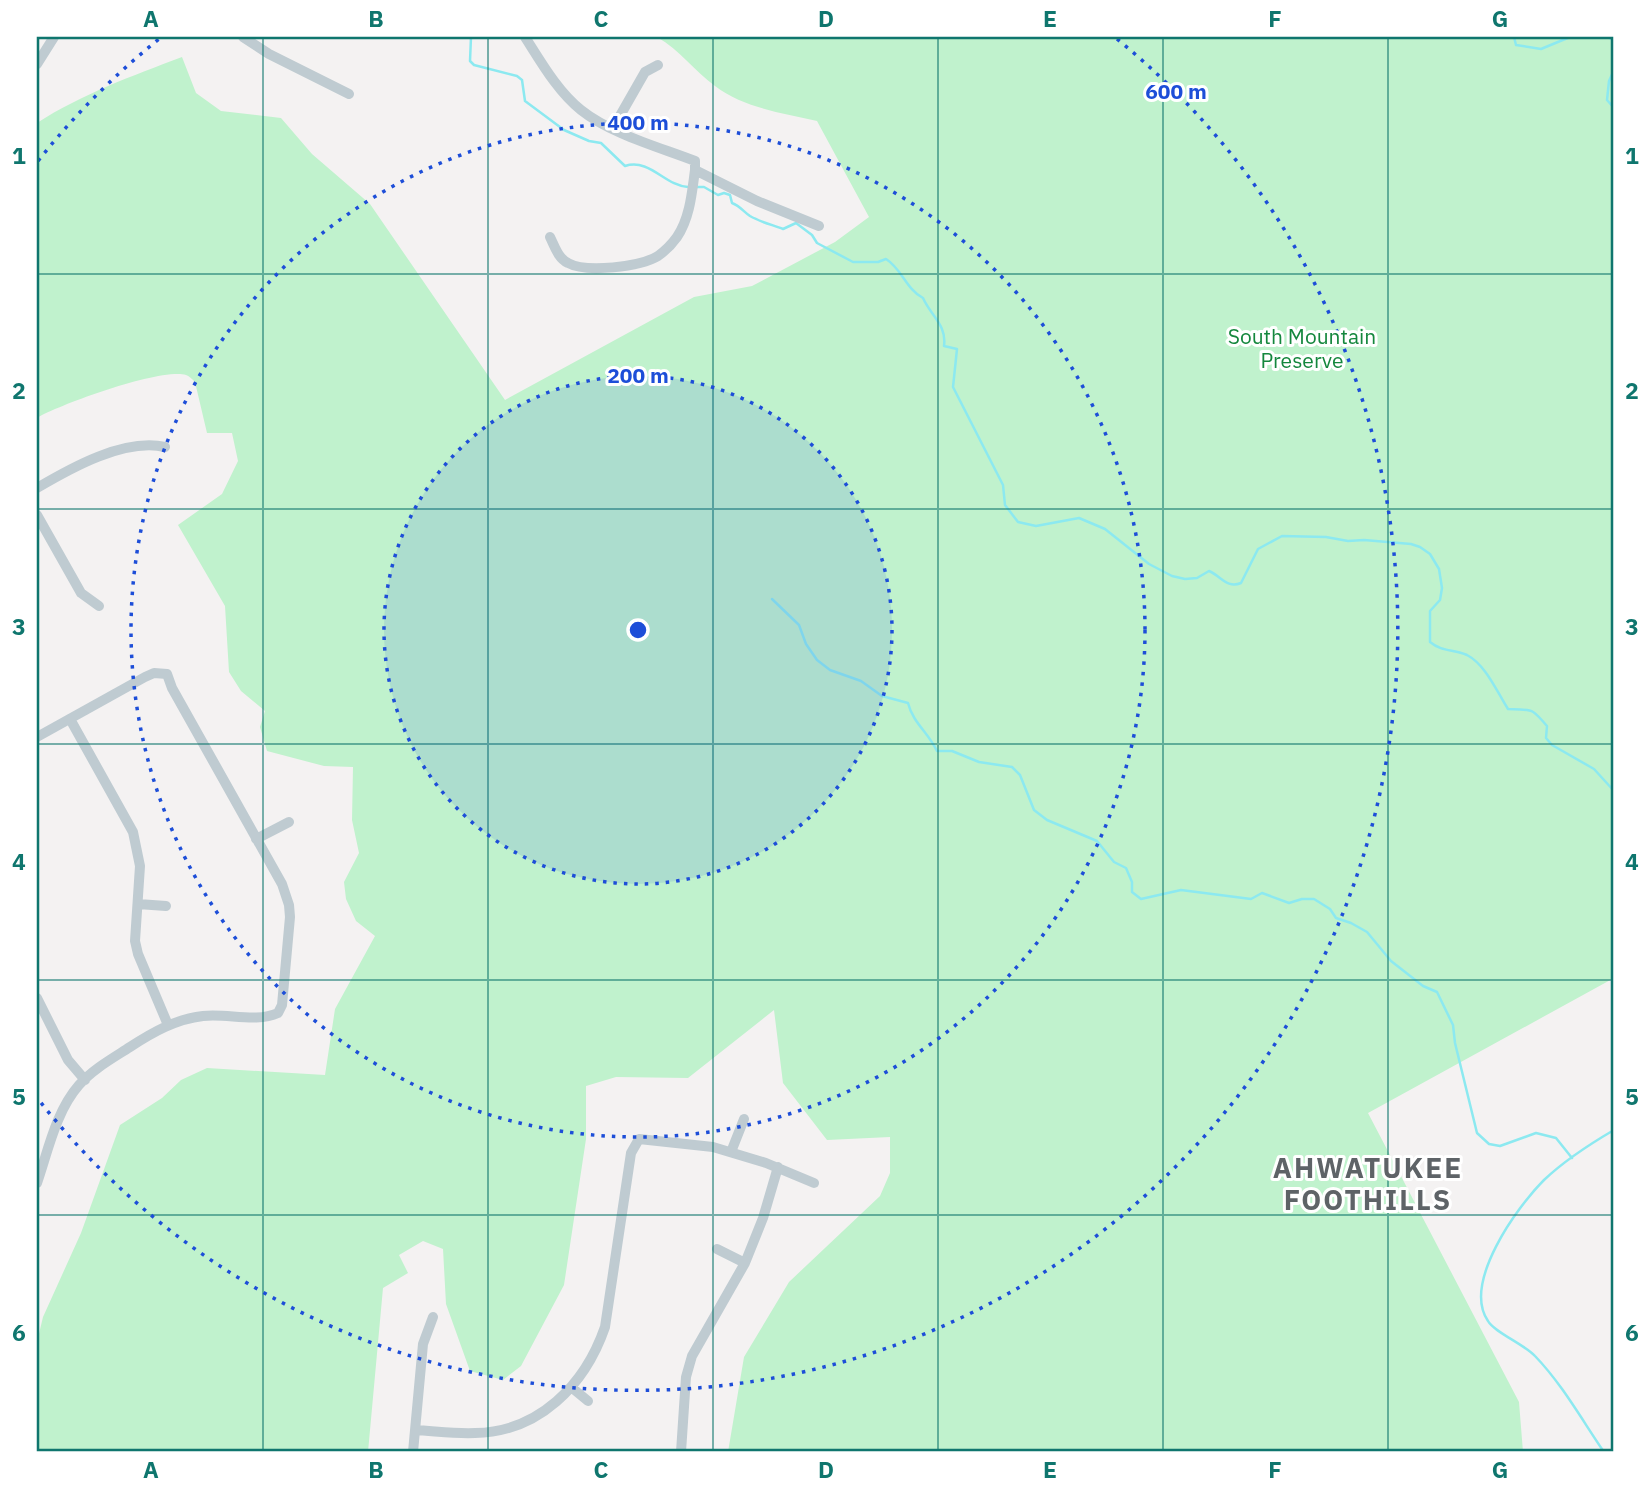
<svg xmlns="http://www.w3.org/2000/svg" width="1651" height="1489" font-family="'IBM Plex Sans',sans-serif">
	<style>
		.green { fill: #c0f2cd }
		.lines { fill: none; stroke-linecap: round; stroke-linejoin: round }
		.stream { stroke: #8ce9f0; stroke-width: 2.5 }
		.minor { stroke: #bfcbd1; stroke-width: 10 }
		.grid { fill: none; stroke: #0f766e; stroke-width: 2; stroke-opacity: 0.55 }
		.ring { fill: none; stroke: #1d4ed8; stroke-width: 3.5; stroke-dasharray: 3.5 7 }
		.labels { text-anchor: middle; stroke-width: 6; stroke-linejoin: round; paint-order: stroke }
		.park-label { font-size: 21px; fill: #14873d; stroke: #fff }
		.district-label { font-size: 28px; font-weight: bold; letter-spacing: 2px; fill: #5e6367; stroke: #fff }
		.centre { fill: #1d4ed8; stroke: #fff; stroke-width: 3.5 }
		.ring-label { font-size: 21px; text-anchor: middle; font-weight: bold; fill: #1d4ed8; stroke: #fff; stroke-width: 6; stroke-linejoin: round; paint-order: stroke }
		.neatline { fill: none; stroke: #0f766e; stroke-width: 2.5 }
		.grid-label { font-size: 23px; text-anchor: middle; font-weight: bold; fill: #0f766e }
	</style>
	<rect width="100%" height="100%" fill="#f4f2f2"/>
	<!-- green -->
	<path class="green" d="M657,37H1614V978L1368,1113L1519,1402L1523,1452H728L744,1357L789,1282L880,1196L890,1173V1137L827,1140L783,1083L774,1010L688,1078L616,1077L586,1086V1139L564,1285L521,1366L503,1380L470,1371L446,1304L443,1249L423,1241L399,1255L408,1273L383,1288L368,1452H37V1342L43,1317L81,1233L120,1125L162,1098L181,1080L207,1068L325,1075L335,1009L375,936L356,921L346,899L344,882L359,853L352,820L353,767L324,766L267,751L260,727L265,711L241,691L229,672L225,606L178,525L222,494L238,461L232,433H207L195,382C192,379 189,376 186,375C160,368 61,404 37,418V123C82,94 132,76 182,57L196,93L221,111L281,118L312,154L370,204L505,400L694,297L752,286L835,242L869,217L817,121C782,113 744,108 715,86C694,71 680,50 657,37Z"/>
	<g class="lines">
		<!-- stream -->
		<path class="stream" d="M471,37L470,61L474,65L517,76L522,80L525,101L564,130L589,141L601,143L625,166C650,158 665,186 688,187
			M1514,37L1516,45L1541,49L1570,37
			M1608,37L1614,41
			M1614,70L1609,81L1607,100L1614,108
			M695,187H704L718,195L724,193L730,195L732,203C740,206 744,212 750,216C760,222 773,225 783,229L796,223L812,235L817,243L853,262H878L886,259C902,269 906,289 923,298C931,316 947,325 944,346L957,349L953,387L1003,485L1005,505L1018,522L1036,526L1079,518L1105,529L1149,564L1172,576L1185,579L1197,578L1209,571C1221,576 1227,589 1241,583L1258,549L1282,536L1326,537L1348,541L1364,540L1411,544L1420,547L1430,554L1439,569L1442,588L1440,600L1430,611V642C1442,652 1454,649 1467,655C1486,665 1497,692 1508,709C1533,711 1530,706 1547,726L1546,738L1552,745L1594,769L1614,791
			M772,599L799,625L806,644L817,660L830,670L861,681L882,696L908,703C913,723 928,732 937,751H952L979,762L1012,767L1020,775L1034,810L1047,820L1097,841L1114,862L1126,868L1132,882V892L1141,899L1181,890L1251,899L1262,893L1289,903L1302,899H1314L1330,909L1336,918L1351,923L1367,932L1391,961L1423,986L1437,992L1453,1025L1455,1043L1477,1133L1489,1144L1500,1146L1536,1133L1556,1138L1572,1158
			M1604,1452C1582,1420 1562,1384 1535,1356C1524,1344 1494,1332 1488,1321C1462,1283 1517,1207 1544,1180C1564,1161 1590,1144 1614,1130"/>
		<!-- minor -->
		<path class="minor" d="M243,37L269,54L349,94
			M525,37C541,62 558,92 581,110C611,134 659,147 695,161V170L757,201L819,226
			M37,64L54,37
			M613,128L645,72L658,65
			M550,237C555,247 558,258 568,263C586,273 640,267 658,256C665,251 672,244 677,237C690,218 692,192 695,170
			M37,488C71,468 124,438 165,447
			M37,515L81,593L99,606
			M70,719L133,832L140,866L135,941L138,954L168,1025
			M37,737L145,677L154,673L167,674L172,688L282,884L289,905L290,917L282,1005L278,1013C256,1023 227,1013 203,1016C176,1019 153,1032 130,1047C113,1058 93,1069 79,1085C56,1111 48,1151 37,1183
			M256,839L289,822
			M138,904L166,906
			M37,998L68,1060L85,1080
			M731,1152L744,1119
			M717,1249L745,1263
			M571,1387L588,1401
			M415,1430C435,1431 455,1434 475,1433C539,1432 585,1385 605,1327L631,1153L639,1139L713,1147L766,1163L814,1183
			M413,1452L423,1344L433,1317
			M681,1452L686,1377L692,1356L745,1263L763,1218L778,1167"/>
	</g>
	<!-- grid -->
	<path class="grid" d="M263,37V1452M488,37V1452M713,37V1452M938,37V1452M1163,37V1452M1388,37V1452M37,274H1614M37,509H1614M37,744H1614M37,980H1614M37,1215H1614"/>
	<!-- distance rings -->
	<circle cx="638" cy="630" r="254" fill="#1d4ed8" fill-opacity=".12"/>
	<g class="ring">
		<circle cx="638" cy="630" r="254"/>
		<circle cx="638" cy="630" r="507"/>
		<path d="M38 161A761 761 0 0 1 159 39M1117 39A761 761 0 1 1 38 1099"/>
	</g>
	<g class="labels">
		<!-- park labels -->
		<g class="park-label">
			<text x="1302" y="344">South Mountain<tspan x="1302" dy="24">Preserve</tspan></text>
		</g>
		<!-- district labels -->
		<g class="district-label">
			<text x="1368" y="1178">AHWATUKEE<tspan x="1368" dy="32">FOOTHILLS</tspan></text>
		</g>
	</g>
	<circle cx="638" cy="630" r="10" class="centre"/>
	<g class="ring-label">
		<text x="1176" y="99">600 m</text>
		<text x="638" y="130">400 m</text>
		<text x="638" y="383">200 m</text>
	</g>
	<!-- border -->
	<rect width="1651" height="1489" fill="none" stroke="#ffffff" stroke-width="77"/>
	<rect x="38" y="38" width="1574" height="1412" class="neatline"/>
	<g class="grid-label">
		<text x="151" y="27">A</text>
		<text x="376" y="27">B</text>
		<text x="601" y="27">C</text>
		<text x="826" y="27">D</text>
		<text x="1050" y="27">E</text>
		<text x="1275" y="27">F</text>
		<text x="1500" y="27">G</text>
		<text x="19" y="164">1</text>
		<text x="1632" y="164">1</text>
		<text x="19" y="399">2</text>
		<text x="1632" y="399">2</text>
		<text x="19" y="635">3</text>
		<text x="1632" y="635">3</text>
		<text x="19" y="870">4</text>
		<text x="1632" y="870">4</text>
		<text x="19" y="1105">5</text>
		<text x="1632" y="1105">5</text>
		<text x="19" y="1341">6</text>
		<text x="1632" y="1341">6</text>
		<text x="151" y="1478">A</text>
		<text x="376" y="1478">B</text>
		<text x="601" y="1478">C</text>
		<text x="826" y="1478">D</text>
		<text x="1050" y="1478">E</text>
		<text x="1275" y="1478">F</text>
		<text x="1500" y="1478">G</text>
	</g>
</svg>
